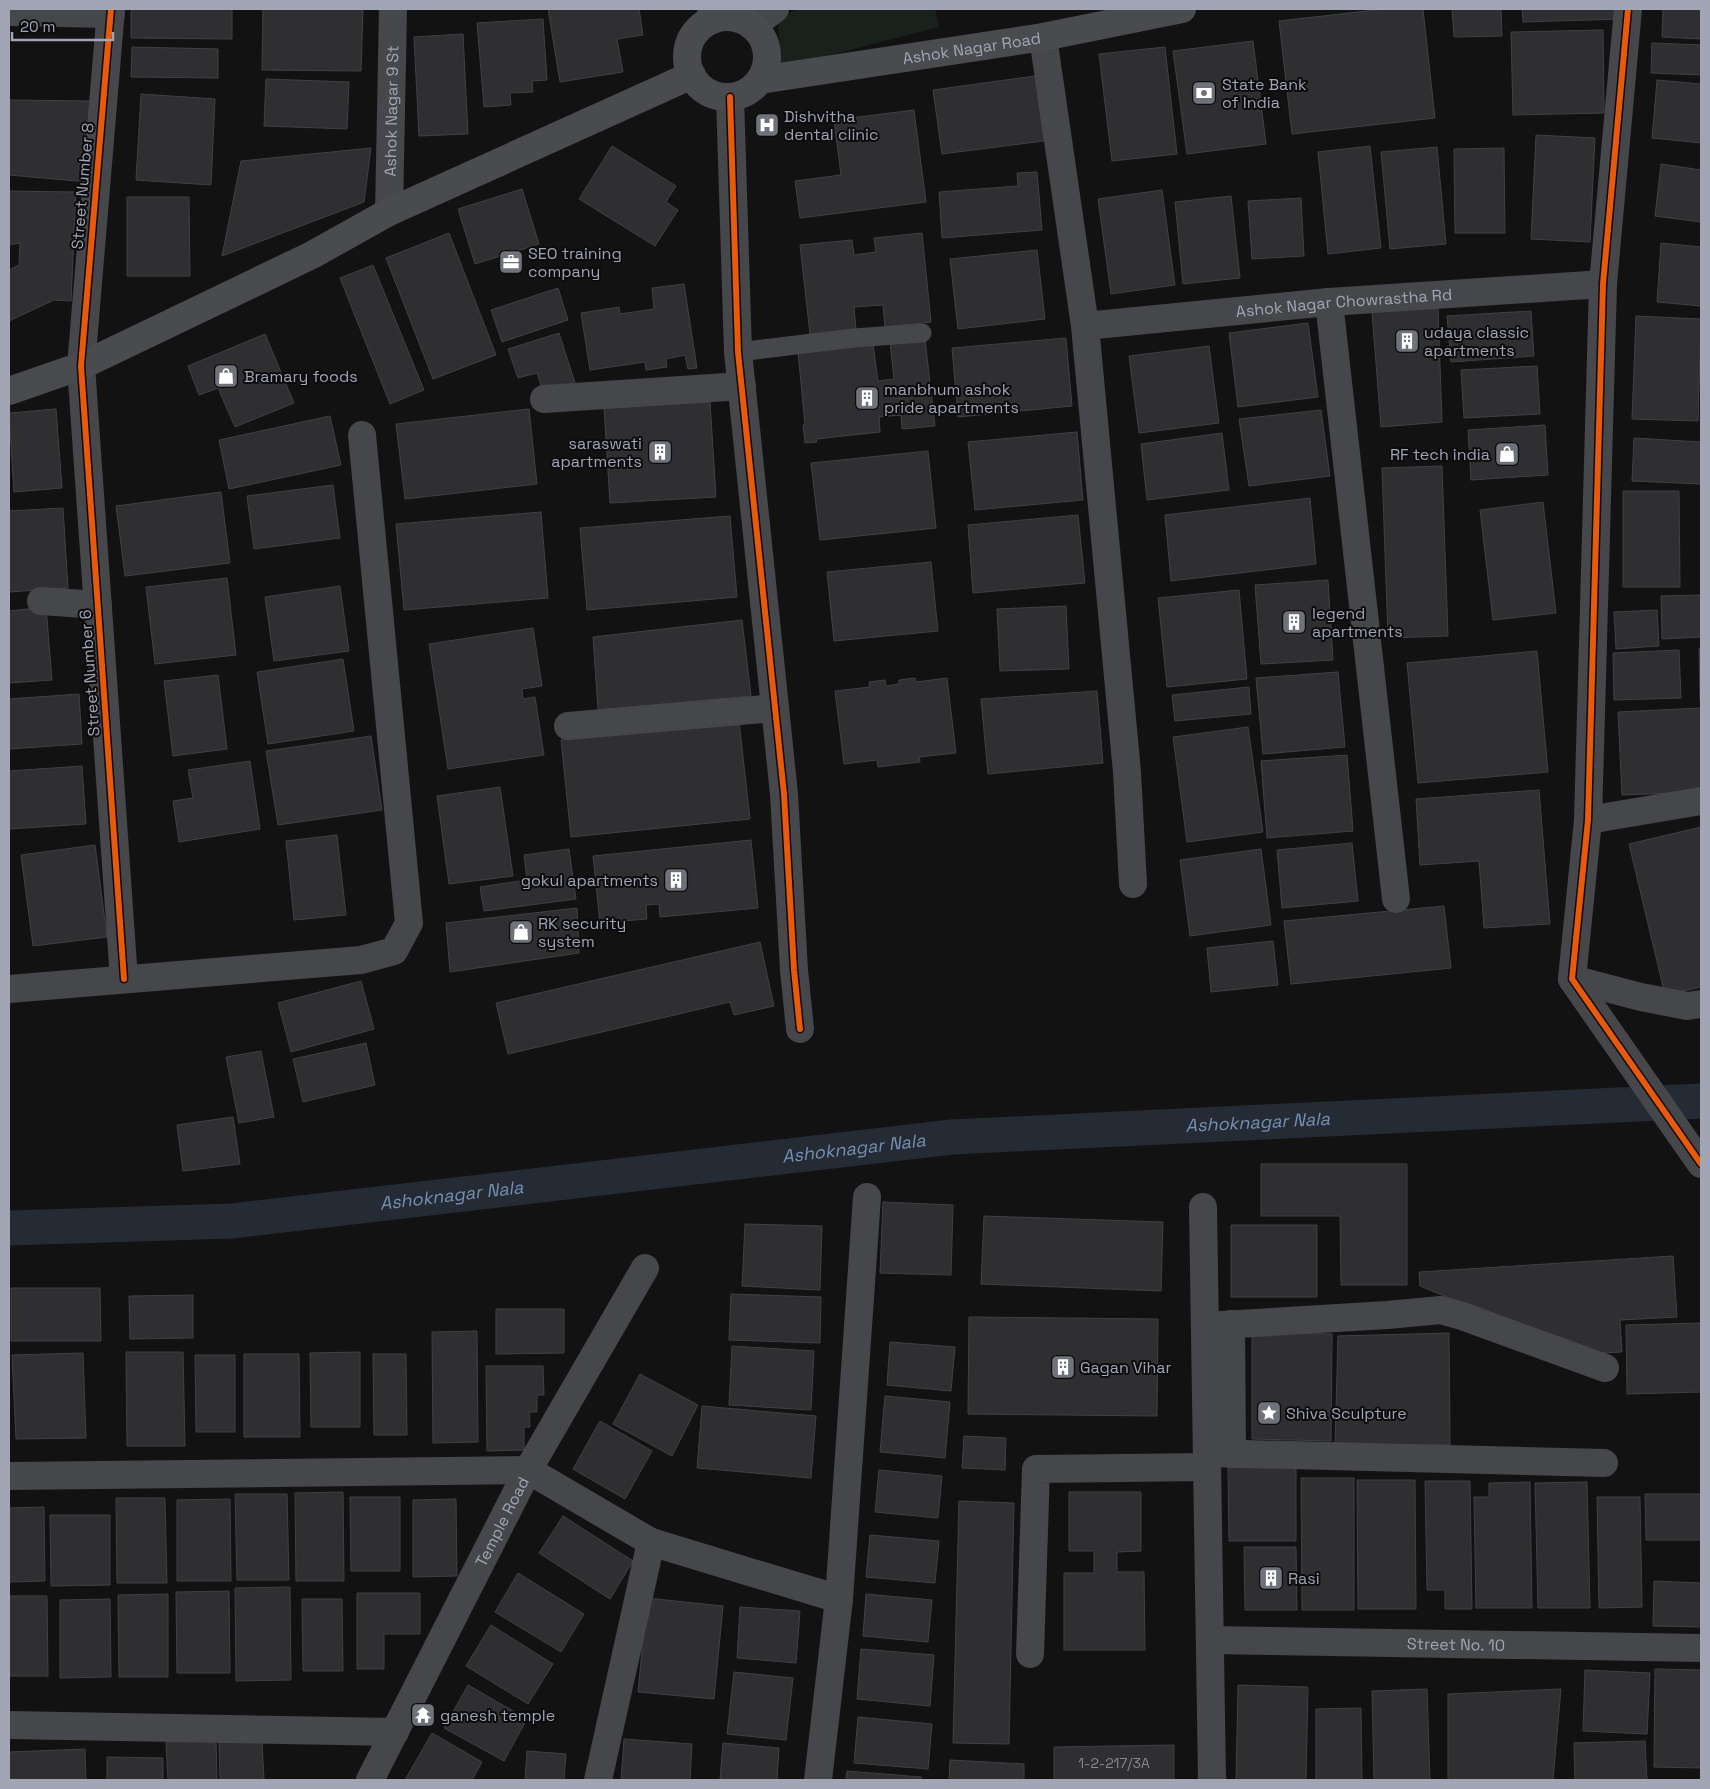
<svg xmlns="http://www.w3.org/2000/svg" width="1710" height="1789" font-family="'Space Grotesk',sans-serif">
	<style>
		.green { fill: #1a211c }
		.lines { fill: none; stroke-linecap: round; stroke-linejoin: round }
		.canal { stroke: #252b34; stroke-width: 35 }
		.building { fill: #2f2f31; stroke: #404146 }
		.service { stroke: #46474b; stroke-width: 19 }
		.minor { stroke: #46474b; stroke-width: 28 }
		.tertiary { stroke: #46474b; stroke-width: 28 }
		.secondary { stroke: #4a4b4f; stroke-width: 28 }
		.cycleway-casing { stroke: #0c0c0e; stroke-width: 9 }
		.cycleway { stroke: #e8590c; stroke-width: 6 }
		.labels { text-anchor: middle; stroke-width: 4; stroke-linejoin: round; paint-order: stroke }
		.number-label { font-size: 14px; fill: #848893 }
		.street-label { font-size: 16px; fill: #a1a5b4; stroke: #0c0c0e }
		.poi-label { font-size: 16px; fill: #a1a5b4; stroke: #0c0c0e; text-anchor: start }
		.water-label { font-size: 18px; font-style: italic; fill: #768fb2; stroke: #0c0c0e }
	</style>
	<rect width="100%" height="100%" fill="#121212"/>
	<!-- green -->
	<path class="green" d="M797,9H935L939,27L780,68L778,20Z"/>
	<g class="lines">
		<!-- canal -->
		<path class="canal" id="s1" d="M9,1228L232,1221L952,1137L1701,1101"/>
	</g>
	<!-- building -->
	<path class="building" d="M131,9H232V39L131,38Z
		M263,9H363L361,71L262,70Z
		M548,9H639L643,35L617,39L623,72L560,82Z
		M1384,9H1423L1435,118L1292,134L1279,21Z
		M1452,9H1501L1502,36L1454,37Z
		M1522,9H1620V19L1523,22Z
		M1663,9H1701V39L1662,37Z
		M543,19L547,80L532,81L533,92L510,93L511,105L484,107L477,23Z
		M1603,30L1604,113L1513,115L1511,32Z
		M463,34L468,134L419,136L414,37Z
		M1253,41L1266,144L1187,154L1173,51Z
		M1652,43L1701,45V75L1651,73Z
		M132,47L218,49V78L131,77Z
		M1165,47L1177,154L1112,161L1099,54Z
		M1035,76L1044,141L942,154L933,90Z
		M266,79L349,82L347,129L264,126Z
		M1657,80L1701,84V143L1652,138Z
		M141,94L215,99L211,185L136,180Z
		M9,100L91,101L88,182L9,175Z
		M914,110L926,202L800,218L795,181L841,175L834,120Z
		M1536,135L1595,138L1590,242L1531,239Z
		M612,146L676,186L666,202L678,210L655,246L579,199Z
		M1370,146L1381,248L1328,254L1318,152Z
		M1437,147L1446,244L1390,249L1381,152Z
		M371,148L364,202L222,256L241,161Z
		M1504,148L1505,233H1455L1454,149Z
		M1661,164L1701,170V222L1655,216Z
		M1037,172L1042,230L942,238L939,192L1018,186L1017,173Z
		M522,189L539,244L475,264L458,209Z
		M1162,190L1175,285L1111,294L1098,199Z
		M9,191L76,192L71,301L54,300L9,321V270L19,265L20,243L9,245Z
		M1231,196L1240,278L1183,284L1175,202Z
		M127,197H189L190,276H127Z
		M1301,198L1304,256L1252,259L1248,201Z
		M449,233L496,355L433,379L386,258Z
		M922,233L931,322L885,327L883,305L854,307L856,330L810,334L800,245L852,240L854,255L876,252L874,238Z
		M1661,243L1701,247V306L1657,302Z
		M1037,250L1045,319L958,329L950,259Z
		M373,265L424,390L390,404L340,278Z
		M684,284L697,368L688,369L685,355L666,359L667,367L646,370L645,362L590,370L581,313L619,307L620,314L654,309L652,288Z
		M558,288L568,320L502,342L491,310Z
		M1438,308L1442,422L1381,427L1372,312Z
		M1531,311L1534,356L1451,362L1447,316Z
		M1636,316L1701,319L1698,421L1632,419Z
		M1308,323L1318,397L1238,407L1229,333Z
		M559,333L576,386L544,395L537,373L518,378L508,349Z
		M265,334L294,403L235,427L218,388L199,395L188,366Z
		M1066,338L1072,406L958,417L952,348Z
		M925,339L935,426L902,429L901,415L879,417L880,432L816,439L817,442L805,443L803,425H805L798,352L873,344L878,381L894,379L890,342Z
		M1209,346L1219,423L1139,433L1129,356Z
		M1537,366L1540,414L1464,418L1461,370Z
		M710,402L716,497L610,503L604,408Z
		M56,409L62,488L14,492L9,413Z
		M529,409L537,484L405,499L396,424Z
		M1321,410L1330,476L1249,486L1239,419Z
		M330,416L341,465L229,489L219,440Z
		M1545,425L1548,475L1471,480L1468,430Z
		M1077,432L1083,500L975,510L968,442Z
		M1222,433L1229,490L1147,500L1141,444Z
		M1634,438L1701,442V484L1632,481Z
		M928,451L936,528L820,540L811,463Z
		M1442,466L1448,636L1388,638L1382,468Z
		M333,485L340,538L254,549L247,496Z
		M1623,491H1679L1680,587H1623Z
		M221,492L230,563L125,576L116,506Z
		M1310,498L1316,564L1171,581L1165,515Z
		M1543,502L1556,613L1493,620L1480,510Z
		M63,508L68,588L9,592V511Z
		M541,512L548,598L404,610L396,524Z
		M1078,515L1085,583L973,593L968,525Z
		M730,516L737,597L587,610L580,528Z
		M931,562L938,631L834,641L827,572Z
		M227,578L236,655L155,664L146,587Z
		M1328,580L1333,660L1261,664L1255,585Z
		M340,586L349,651L274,661L265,597Z
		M1239,590L1247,679L1167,687L1158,598Z
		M1701,595V637L1662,639L1661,596Z
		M1066,606L1069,669L1000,671L997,609Z
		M46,607L52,680L9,683V611Z
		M1657,610L1659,646L1616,649L1614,612Z
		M742,620L751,696L598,710L593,637Z
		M533,628L542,686L522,689L523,699L535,697L544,755L448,769L429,644Z
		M1699,648H1701V701H1700Z
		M1679,650L1681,698L1614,700L1613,653Z
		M1537,651L1548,772L1418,783L1407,663Z
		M343,659L354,731L268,744L257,672Z
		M1338,672L1345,747L1263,754L1256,678Z
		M218,675L227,749L173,756L164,681Z
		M915,678L916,682L947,678L956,753L919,757L920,762L878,767L877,760L844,764L835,691L870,687L869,682L885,680L886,686L899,684V680Z
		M1249,687L1251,714L1175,721L1172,695Z
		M1097,691L1103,763L988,774L981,699Z
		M79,694L82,744L9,749V699Z
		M1701,708V792L1622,795L1618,712Z
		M739,721L750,819L571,837L561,740Z
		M1248,727L1263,832L1187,842L1173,737Z
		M371,736L382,810L278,825L266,751Z
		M1347,755L1353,831L1267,838L1261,761Z
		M250,761L260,829L179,842L173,801L193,798L188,770Z
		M82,766L86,824L9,829V771Z
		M500,787L513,876L449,884L437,796Z
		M1539,790L1550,924L1484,928L1479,861L1420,865L1416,799Z
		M1701,827V987L1665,995L1629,844Z
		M337,835L346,915L294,920L286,841Z
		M751,840L758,908L660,917L659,904L646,905L647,919L600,923L593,856Z
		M1352,843L1358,901L1282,908L1277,850Z
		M95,845L107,937L33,946L21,855Z
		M569,849L576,899L484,911L480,887L527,880L524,855Z
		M1261,849L1271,925L1190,936L1180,860Z
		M1444,906L1451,968L1291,984L1284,921Z
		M577,908L579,953L450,972L446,923Z
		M1273,941L1278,985L1211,992L1207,948Z
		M760,942L774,1006L734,1015L730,1002L508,1054L496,1003Z
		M361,981L374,1029L291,1052L278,1003Z
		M366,1043L375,1085L303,1102L293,1059Z
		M261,1051L274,1117L239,1123L226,1057Z
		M233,1117L240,1164L183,1171L177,1125Z
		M1261,1164H1407V1285H1341L1340,1216H1261Z
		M883,1202L953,1205L951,1275L880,1273Z
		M984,1216L1163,1222L1161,1291L981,1284Z
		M745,1224L822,1226L820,1290L742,1286Z
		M1231,1225H1317V1297H1231Z
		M1673,1256L1677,1317L1620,1320L1622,1352L1585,1354L1420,1286L1419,1272Z
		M11,1288H100L101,1341H11Z
		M731,1294L821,1297L820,1343L729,1340Z
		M193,1295V1338L130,1339L129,1296Z
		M496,1309H564V1353L496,1354Z
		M969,1317L1158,1319L1157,1416L968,1414Z
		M1701,1323V1392L1627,1394L1626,1325Z
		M477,1331L478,1442L433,1443L432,1332Z
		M1252,1333L1332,1334L1331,1441L1252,1439Z
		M1449,1333L1450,1445H1335L1338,1336Z
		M890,1342L955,1347L951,1391L887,1385Z
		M732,1346L814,1351L811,1410L729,1405Z
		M126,1352H183L185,1446H127Z
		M360,1352V1427H311L310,1353Z
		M83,1353L86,1438L16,1439L12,1355Z
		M244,1354H299L300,1437H244Z
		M373,1354H406L407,1435H374Z
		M195,1355H235V1432H196Z
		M486,1366H543L544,1395H537V1412H529L530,1427H524V1450L487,1451Z
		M640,1374L698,1405L672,1456L613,1424Z
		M885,1396L950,1402L945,1458L880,1452Z
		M702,1406L816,1416L811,1478L697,1468Z
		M600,1421L652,1451L625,1499L573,1469Z
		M964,1436L1006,1438L1005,1470L962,1468Z
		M1228,1467H1296V1541H1229Z
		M879,1470L942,1476L938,1518L875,1512Z
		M1301,1478H1354V1610H1302Z
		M1357,1480H1415L1416,1609H1358Z
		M1425,1481H1470L1472,1609H1445V1590H1427Z
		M1530,1482L1532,1608H1476L1474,1497H1489V1483Z
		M1587,1482L1590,1608H1538L1535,1483Z
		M343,1492L344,1581H296L295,1493Z
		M1069,1492H1141V1551L1117,1552V1572H1144L1145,1650H1064V1573H1094V1551H1069Z
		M235,1494H287L289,1580H237Z
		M1645,1494H1701V1540H1646Z
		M350,1497H400V1571H351Z
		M1597,1497H1640L1642,1607L1599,1608Z
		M116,1498H165L167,1583H117Z
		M230,1499L231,1581H177V1500Z
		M456,1499L457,1576L413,1577V1500Z
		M959,1501L1014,1503L1009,1744L953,1743Z
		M44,1507L45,1581L9,1582V1508Z
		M50,1515H110V1585L51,1586Z
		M563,1516L633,1561L610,1599L539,1553Z
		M870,1535L939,1541L935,1583L866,1577Z
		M1244,1547H1296L1297,1610H1245Z
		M518,1573L584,1614L561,1652L495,1612Z
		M1654,1581L1701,1583V1627L1653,1626Z
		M290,1587L291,1680L236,1681L235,1588Z
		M229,1591L230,1673H177L176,1592Z
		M357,1593H420V1634H384V1669H357Z
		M168,1594V1677H119L118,1595Z
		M866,1594L932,1600L928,1642L863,1636Z
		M9,1596H47L48,1676H9Z
		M647,1598L723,1606L714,1699L638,1692Z
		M110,1599L111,1677L60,1678V1600Z
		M302,1599H342L343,1671H303Z
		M740,1607L800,1611L796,1663L737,1658Z
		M491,1625L553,1664L528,1704L466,1666Z
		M861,1649L934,1655L930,1706L857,1699Z
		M1655,1669L1701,1670V1768L1654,1767Z
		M1585,1670L1650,1673L1647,1734L1583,1731Z
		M734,1672L793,1678L786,1740L727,1734Z
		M468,1685L527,1719L504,1761L444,1728Z
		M1238,1685L1308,1687L1306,1780H1236Z
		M1427,1689L1430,1780H1374L1372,1691Z
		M1561,1689L1553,1780H1448V1694Z
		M1361,1708L1362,1780H1316V1709Z
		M858,1717L932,1724L928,1769L854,1763Z
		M432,1733L482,1762L472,1780H405Z
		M624,1739L692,1744L690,1780H621Z
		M216,1741L217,1780H168L166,1742Z
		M262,1741L264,1780H220L219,1742Z
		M1645,1741L1647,1780H1575L1574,1743Z
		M723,1743L779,1748L777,1780H720Z
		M1174,1745V1780H1054V1747Z
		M85,1749L86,1780H9V1752Z
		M527,1751L566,1754L564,1780H525Z
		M107,1757L163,1758V1780H107Z
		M950,1760L1024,1764V1780H949Z
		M847,1771L921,1777V1780H846Z"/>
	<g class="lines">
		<!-- service -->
		<path class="service" d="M738,352L854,338L922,333"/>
		<!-- minor -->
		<g class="minor">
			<path d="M111,9L81,366L124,979"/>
			<path d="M1628,9L1603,284L1588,820L1572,979L1701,1164"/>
			<path d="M9,12L111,14"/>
			<path d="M752,26L775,9"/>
			<path d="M1043,37L1085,326L1127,772L1133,884"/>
			<path d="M730,97L738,352L784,794L794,970L800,1029"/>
			<path id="s2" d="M389,212L393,9"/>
			<path d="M1329,302L1396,899"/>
			<path id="s3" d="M1085,326L1329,302L1603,284"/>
			<path d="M544,399L742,386"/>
			<path d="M41,601L98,605"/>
			<path d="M568,726L775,708"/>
			<path d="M1588,820L1701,801"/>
			<path d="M1572,979L1641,997L1687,1006L1701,1004"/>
			<path d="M9,989L361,960L394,951L409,923L362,435"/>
			<path d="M1203,1207L1212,1780"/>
			<path d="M1231,1324L1232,1454"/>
			<path d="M1205,1326L1387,1315L1441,1310L1462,1316L1605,1368"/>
			<path d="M1207,1453L1604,1463"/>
			<path d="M9,1476L528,1470L651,1542L839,1599"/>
			<path id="s4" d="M1210,1640L1701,1648"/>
			<path d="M1030,1654L1036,1469L1207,1467"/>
			<path d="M9,1725L395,1732"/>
			<path id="s5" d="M370,1780L528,1470L645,1268"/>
			<path d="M598,1780L651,1542"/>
			<path d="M818,1780L839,1599L867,1197"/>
		</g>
		<!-- tertiary -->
		<path class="tertiary" d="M711,9L712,20"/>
		<!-- secondary -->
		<g class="secondary">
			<circle cx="727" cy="57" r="40"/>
			<path id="s6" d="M760,80L1043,37L1182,9"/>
			<path d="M9,391L81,366L312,255L389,212L692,75"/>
		</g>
		<defs>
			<path id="cycleway" d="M111,9L81,366L124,979
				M1628,9L1603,284L1588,820L1572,979L1701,1164
				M730,97L738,352L784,794L794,970L800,1029"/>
		</defs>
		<!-- cycleway casing -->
		<use href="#cycleway" class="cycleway-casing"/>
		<!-- cycleway -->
		<use href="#cycleway" class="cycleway"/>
	</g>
	<!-- icons -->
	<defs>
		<symbol id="bank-square" viewBox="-11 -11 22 22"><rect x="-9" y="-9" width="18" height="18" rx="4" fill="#6f727b" stroke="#0c0c0e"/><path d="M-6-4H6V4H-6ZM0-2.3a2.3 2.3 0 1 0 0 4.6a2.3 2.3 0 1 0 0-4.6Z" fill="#fff"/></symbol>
		<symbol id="hospital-square" viewBox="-11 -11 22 22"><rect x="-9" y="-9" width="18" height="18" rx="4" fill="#6f727b" stroke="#0c0c0e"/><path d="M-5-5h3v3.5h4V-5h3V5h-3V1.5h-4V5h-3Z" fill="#fff"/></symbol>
		<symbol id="office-square" viewBox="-11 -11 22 22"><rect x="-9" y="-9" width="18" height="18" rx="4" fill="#6f727b" stroke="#0c0c0e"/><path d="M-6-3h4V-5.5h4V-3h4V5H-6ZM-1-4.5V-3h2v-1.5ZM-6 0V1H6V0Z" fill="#fff"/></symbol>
		<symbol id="building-square" viewBox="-11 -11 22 22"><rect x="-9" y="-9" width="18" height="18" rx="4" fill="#6f727b" stroke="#0c0c0e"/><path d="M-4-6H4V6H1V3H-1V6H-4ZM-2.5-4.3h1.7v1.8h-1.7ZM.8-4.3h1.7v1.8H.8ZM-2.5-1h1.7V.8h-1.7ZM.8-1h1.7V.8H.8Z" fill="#fff"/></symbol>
		<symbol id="shop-square" viewBox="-11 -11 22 22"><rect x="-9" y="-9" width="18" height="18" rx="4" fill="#6f727b" stroke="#0c0c0e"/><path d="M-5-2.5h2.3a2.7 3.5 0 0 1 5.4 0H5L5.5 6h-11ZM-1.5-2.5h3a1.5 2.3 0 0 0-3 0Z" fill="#fff"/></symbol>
		<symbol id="sight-square" viewBox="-11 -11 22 22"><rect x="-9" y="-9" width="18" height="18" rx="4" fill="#6f727b" stroke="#0c0c0e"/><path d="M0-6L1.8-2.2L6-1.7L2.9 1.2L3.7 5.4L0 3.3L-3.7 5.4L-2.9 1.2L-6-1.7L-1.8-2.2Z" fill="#fff"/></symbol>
		<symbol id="temple-square" viewBox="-11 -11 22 22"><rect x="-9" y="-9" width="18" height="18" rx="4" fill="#6f727b" stroke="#0c0c0e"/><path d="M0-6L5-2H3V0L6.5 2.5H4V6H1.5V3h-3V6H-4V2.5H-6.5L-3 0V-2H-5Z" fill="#fff"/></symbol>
	</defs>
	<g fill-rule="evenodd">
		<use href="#bank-square" x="1190" y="79" width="28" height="28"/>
		<use href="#hospital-square" x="753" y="111" width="28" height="28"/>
		<use href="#office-square" x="497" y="248" width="28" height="28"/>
		<use href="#building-square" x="1393" y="327" width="28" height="28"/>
		<use href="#shop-square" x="212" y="362" width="28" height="28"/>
		<use href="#building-square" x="853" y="384" width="28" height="28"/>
		<use href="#building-square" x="646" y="438" width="28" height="28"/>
		<use href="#shop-square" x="1493" y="440" width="28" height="28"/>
		<use href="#building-square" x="1280" y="608" width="28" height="28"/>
		<use href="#building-square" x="662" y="866" width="28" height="28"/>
		<use href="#shop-square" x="507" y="918" width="28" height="28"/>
		<use href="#building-square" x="1049" y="1353" width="28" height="28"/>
		<use href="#sight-square" x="1255" y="1399" width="28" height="28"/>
		<use href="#building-square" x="1257" y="1564" width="28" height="28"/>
		<use href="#temple-square" x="409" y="1701" width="28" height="28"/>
	</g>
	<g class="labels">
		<!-- number labels -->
		<g class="number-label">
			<text x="1114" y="1768">1-2-217/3A</text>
		</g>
		<!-- street labels -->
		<g class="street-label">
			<text dy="6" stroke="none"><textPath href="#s6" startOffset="214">Ashok Nagar Road</textPath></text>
			<text dy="6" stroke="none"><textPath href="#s2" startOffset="101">Ashok Nagar 9 St</textPath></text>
			<text transform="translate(82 186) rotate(-85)" y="6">Street Number 8</text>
			<text dy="6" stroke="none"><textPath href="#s3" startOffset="260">Ashok Nagar Chowrastha Rd</textPath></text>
			<text transform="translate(89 673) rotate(-94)" y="6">Street Number 6</text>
			<text dy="6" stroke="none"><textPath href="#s5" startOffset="290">Temple Road</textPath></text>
			<text dy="6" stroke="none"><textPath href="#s4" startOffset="246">Street No. 10</textPath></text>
		</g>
		<!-- poi labels -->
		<g class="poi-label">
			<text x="1222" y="90">State Bank<tspan x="1222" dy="18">of India</tspan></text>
			<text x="784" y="122">Dishvitha<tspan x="784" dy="18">dental clinic</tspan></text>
			<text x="528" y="259">SEO training<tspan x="528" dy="18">company</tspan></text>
			<text x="1424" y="338">udaya classic<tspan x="1424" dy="18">apartments</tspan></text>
			<text x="244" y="382">Bramary foods</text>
			<text x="884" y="395">manbhum ashok<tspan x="884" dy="18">pride apartments</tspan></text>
			<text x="642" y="449" text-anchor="end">saraswati<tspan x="642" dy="18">apartments</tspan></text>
			<text x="1490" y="460" text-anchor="end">RF tech india</text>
			<text x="1312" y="619">legend<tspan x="1312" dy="18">apartments</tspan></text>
			<text x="658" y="886" text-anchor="end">gokul apartments</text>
			<text x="538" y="929">RK security<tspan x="538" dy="18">system</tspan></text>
			<text x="1080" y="1373">Gagan Vihar</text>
			<text x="1286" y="1419">Shiva Sculpture</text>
			<text x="1288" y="1584">Rasi</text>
			<text x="440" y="1721">ganesh temple</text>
		</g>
		<!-- water labels -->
		<g class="water-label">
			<text dy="6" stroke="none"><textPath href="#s1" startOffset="1254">Ashoknagar Nala</textPath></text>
			<text dy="6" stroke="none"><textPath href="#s1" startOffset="849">Ashoknagar Nala</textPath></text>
			<text dy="6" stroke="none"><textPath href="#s1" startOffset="444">Ashoknagar Nala</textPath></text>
		</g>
	</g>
	<!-- border -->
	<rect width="1710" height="1789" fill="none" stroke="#a1a5b4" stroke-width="20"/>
	<!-- scale -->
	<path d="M12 32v8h101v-8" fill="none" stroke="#a1a5b4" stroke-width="2.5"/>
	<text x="20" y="32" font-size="15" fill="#a1a5b4" stroke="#0c0c0e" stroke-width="4" paint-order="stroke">20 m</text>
</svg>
